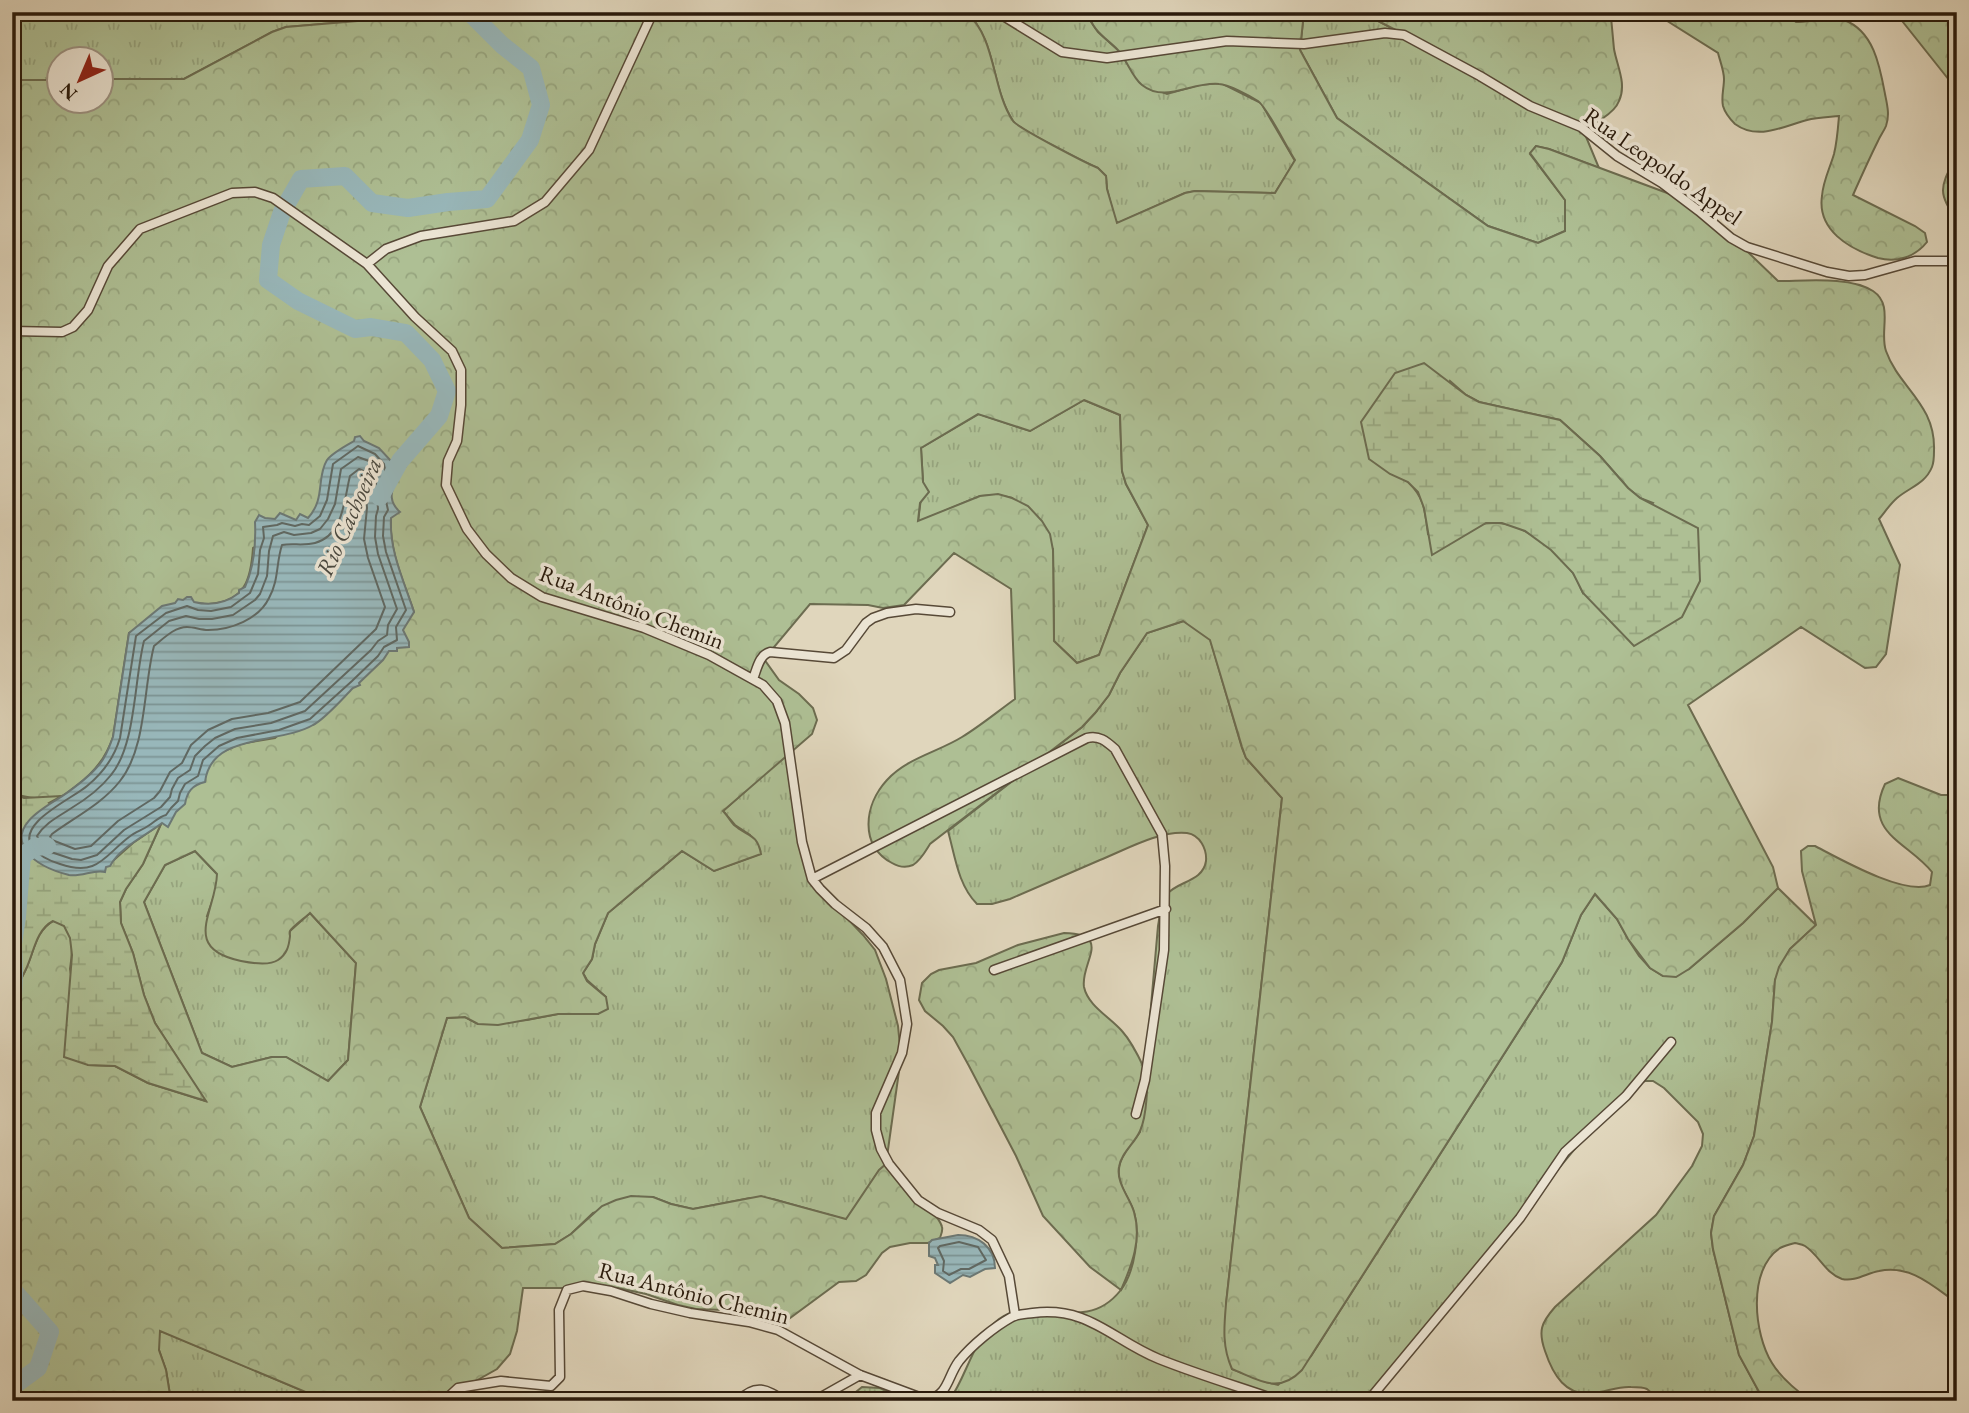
<svg xmlns="http://www.w3.org/2000/svg" width="1969" height="1413" font-family="'EB Garamond',serif">
	<style>
		.grass { fill: url(#grass-tufts); stroke: #6c6c50; stroke-width: 2 }
		.forest { fill: url(#forest-crowns); stroke: #6c6c50; stroke-width: 2; fill-rule: evenodd }
		.wetland { fill: url(#wetland-marsh); stroke: #6c6c50; stroke-width: 2 }
		.water { fill: url(#water-rules); stroke: #6c7874; stroke-width: 2 }
		.lines { fill: none; stroke-linecap: round; stroke-linejoin: round }
		.shore { stroke: #606862; stroke-width: 2 }
		.river { stroke: #98b7ba; stroke-width: 18 }
		.minor-casing { stroke: #574937; stroke-width: 11 }
		.minor { stroke: #ebe4d3; stroke-width: 8 }
		.labels { text-anchor: middle; stroke-width: 7; stroke-linejoin: round; paint-order: stroke }
		.street-label { font-size: 23px; fill: #291a0b; stroke: #ebe4d3 }
		.water-label { font-size: 24px; font-style: italic; fill: #4a4940; stroke: #ebe4d3 }
	</style>
	<defs>
		<pattern id="grass-tufts" width="24" height="20" patternUnits="userSpaceOnUse" patternTransform="scale(1.75)"><rect width="24" height="20" fill="#aebf94"/><path d="M3 7l-1-3M5 7V3M7 7l1-3M15 17l-1-3M17 17v-4M19 17l1-3" fill="none" stroke="#96a47e"/></pattern>
		<pattern id="forest-crowns" width="20" height="18" patternUnits="userSpaceOnUse" patternTransform="scale(1.75)"><rect width="20" height="18" fill="#aebf94"/><path d="M2 6a3 3 0 1 1 6 0M12 15a3 3 0 1 1 6 0" fill="none" stroke="#96a47e"/></pattern>
		<pattern id="wetland-marsh" width="20" height="14" patternUnits="userSpaceOnUse" patternTransform="scale(1.75)"><rect width="20" height="14" fill="#aebf94"/><path d="M1 5h8M5 5V1M11 12h8M15 12V8" fill="none" stroke="#96a47e"/></pattern>
		<pattern id="water-rules" width="6" height="5" patternUnits="userSpaceOnUse" patternTransform="scale(1.75)"><rect width="6" height="5" fill="#98b7ba"/><path d="M0 2.5h6" fill="none" stroke="#7c9495"/></pattern>
	</defs>
	<rect width="100%" height="100%" fill="#e0d6bc"/>
	<filter id="stains"><feTurbulence type="fractalNoise" baseFrequency=".00286" numOctaves="4"/><feColorMatrix values="0 0 0 0 .2 0 0 0 0 .09 0 0 0 0 .02 0 0 0 .5 -.17"/></filter>
	<radialGradient id="worn" r=".72"><stop offset=".6" stop-color="#630" stop-opacity="0"/><stop offset="1" stop-color="#630" stop-opacity=".3"/></radialGradient>
	<!-- grass -->
	<path class="grass" d="M12,12H359L358,21L286,27L272,32L184,79H102V60H60L59,80H12Z
		M966,12H1089V19L1098,32L1119,51L1140,83L1167,94L1199,85L1221,83L1261,103L1295,161L1275,193L1195,191L1185,193L1116,224L1107,189L1106,176L1098,168C1086,163 1018,129 1013,121C991,88 997,39 966,12Z
		M1304,12H1361L1582,127L1599,168L1549,149L1536,146L1530,154L1565,200V231L1538,243L1488,226L1337,118L1300,50Z
		M1084,400L1120,415L1122,471L1126,484L1148,525L1099,655L1077,663L1054,641L1053,549L1012,498L998,495L980,496L918,522L923,482L921,448L979,414L1030,431Z
		M1184,621L1210,639L1242,748L1246,758L1282,798L1226,1304L1232,1369L1266,1382L1278,1385L1311,1356L1545,990L1562,962L1581,915L1595,894L1617,919L1628,939L1639,956L1650,968L1663,976L1689,969L1743,923L1778,888L1816,925L1790,949L1775,980L1772,1022L1754,1136L1743,1165L1714,1216L1711,1233L1713,1249L1739,1355L1764,1401H1659C1656,1397 1651,1392 1647,1389C1643,1387 1636,1387 1631,1387C1618,1386 1606,1392 1593,1393C1566,1397 1553,1375 1545,1351C1538,1331 1541,1323 1555,1307L1656,1215L1692,1166L1702,1146L1703,1134L1698,1122L1664,1088L1653,1081H1645L1634,1086L1623,1096L1573,1151L1367,1401H949C968,1374 972,1340 999,1319C1035,1293 1084,1336 1120,1291C1135,1273 1141,1231 1133,1209C1128,1196 1117,1183 1119,1169C1120,1155 1133,1142 1140,1132L1158,926C1160,916 1160,903 1166,895C1177,881 1203,882 1206,861C1207,849 1200,835 1187,833C1160,830 1125,850 1100,860C1070,873 1040,886 1010,899L992,904H977C958,885 955,856 948,831L1082,727L1095,713L1109,695L1120,673L1147,633Z
		M787,754L806,866L822,892L863,935L875,950L886,979L898,1026L901,1057L886,1164C876,1172 873,1181 866,1191C861,1201 853,1210 847,1220L773,1199L750,1198L693,1209L671,1204L653,1197L593,1213L571,1234L555,1244L502,1248L469,1218L420,1107L447,1018L465,1017L478,1024L527,1020L558,1014H598L606,997L587,980L583,973L592,959L595,944L608,913L682,851L714,871L760,854L750,835L735,825L723,811Z
		M195,851L217,874V887L207,916L289,939L290,931L310,913L356,963L348,1060L328,1081L286,1057H272L232,1067L202,1053L144,902L165,865Z
		M159,1330L327,1401H171L166,1370L159,1350Z
		M862,1387L880,1388L907,1401H851V1396Z"/>
	<!-- forest -->
	<path class="forest" d="M359,12H966C997,39 991,88 1013,121C1018,128 1086,163 1098,168L1106,176L1107,189L1117,223L1185,193L1195,191L1275,193L1295,160C1287,148 1267,107 1258,101C1250,96 1228,84 1219,84C1192,81 1166,104 1142,85C1131,76 1127,59 1117,49C1106,38 1090,29 1089,12H1304L1300,50L1337,118L1488,226L1538,243L1565,231V200L1530,153L1536,146L1549,149L1686,200L1726,231L1778,281C1805,281 1850,276 1873,291C1894,305 1879,331 1886,351C1899,388 1936,404 1934,451C1934,456 1934,462 1932,467C1925,484 1910,487 1897,498C1890,504 1885,512 1879,519L1900,565L1886,654L1876,667L1865,668L1801,627L1688,705L1773,867L1778,888L1743,923L1689,969L1676,977L1663,976L1650,968L1628,939L1617,919L1595,894L1581,915L1562,962L1545,990L1302,1370C1278,1395 1259,1380 1232,1369C1222,1347 1224,1327 1226,1304L1282,798L1246,758L1242,747L1210,640L1183,621L1147,633L1120,673L1109,695L1095,713L1082,727L930,844C925,852 921,860 913,865C906,868 899,867 892,863C859,845 864,805 887,780C907,758 938,752 962,737C980,726 997,712 1015,699L1011,589L954,553L904,605L883,608L868,605L810,604L764,659L779,680L799,694L813,708L817,720L812,734L723,811C727,815 730,821 734,825C748,837 757,833 761,854L714,871L682,851L608,913L595,944L592,959L583,973L587,981L606,997L608,1009L598,1014H558L498,1025L478,1024L465,1017L447,1018L420,1107L469,1218L502,1248L555,1244L571,1234L602,1206L616,1200L631,1196L653,1197L671,1204L693,1209L761,1196L846,1219L879,1170L886,1164C898,1176 939,1213 942,1227C943,1231 941,1234 940,1238L928,1243H910L890,1247L882,1253L866,1275L856,1281L839,1282L786,1321L772,1322L724,1310L696,1309L678,1305L646,1294L618,1288H523L517,1331L510,1354L497,1369L474,1382L453,1401H327L160,1331L159,1350L166,1370L171,1401H12V995C17,986 22,978 26,969C34,952 36,930 53,921C57,922 62,923 65,926C75,936 72,957 70,969L88,1065L115,1066L148,1083L205,1101L155,1023L144,995L133,953L121,923L120,902L126,889L143,864L161,824L178,805L202,771L214,758L222,752L240,744L275,738L414,612C404,582 389,551 391,519L323,473C321,485 321,500 315,511C306,524 268,540 253,548C251,579 245,602 209,604C200,604 190,601 182,603C169,607 143,625 129,633L113,737C106,758 94,773 76,786C72,789 67,794 62,796C49,801 25,798 12,793V80H59L60,102H102V79H184L272,32L286,27L357,21ZM1450,381L1466,395L1479,402L1560,420L1600,456L1628,488L1640,498L1653,503L1583,593C1580,587 1577,579 1573,573C1558,552 1525,524 1498,523C1475,522 1450,530 1428,534C1425,512 1425,498 1408,482ZM1084,400L1120,415L1122,471L1126,484L1148,525L1099,655L1077,663L1054,641L1053,550L1050,534L1042,521L1028,506L1012,498L998,494L980,496L918,521L920,503L929,492L923,482L921,448L978,414L1030,431ZM195,851L217,874C216,912 180,948 241,961C251,963 269,966 278,960C287,954 289,946 290,936C290,935 289,933 290,931C292,927 306,917 310,913L356,963L348,1060L328,1081L286,1057H272L232,1067L202,1053L144,902L165,865Z
		M1361,12H1618L1611,17C1612,27 1613,38 1614,49C1617,66 1627,84 1619,101C1615,112 1592,128 1580,127C1560,125 1532,102 1514,92C1464,64 1412,39 1361,12Z
		M1653,12H1785L1796,22C1809,22 1833,16 1844,20C1874,31 1880,67 1885,94C1887,104 1890,115 1886,126C1884,131 1880,136 1878,141C1869,159 1861,177 1853,195L1915,226L1925,233L1927,242C1915,257 1897,263 1878,258C1849,249 1817,230 1822,196C1823,181 1830,168 1834,154C1837,142 1838,128 1839,116C1829,117 1817,117 1807,120C1784,126 1758,141 1735,124C1730,119 1725,113 1723,106C1721,97 1724,88 1724,79C1724,71 1720,61 1718,53Z
		M1895,12H1957V90Z
		M1957,154V220C1935,191 1942,185 1957,154Z
		M1898,778L1941,795H1957V1303C1933,1286 1910,1264 1879,1271C1867,1273 1855,1282 1842,1279C1826,1274 1819,1255 1805,1246C1802,1244 1799,1244 1795,1243C1791,1244 1784,1246 1780,1248C1747,1270 1754,1334 1772,1363C1781,1378 1797,1391 1811,1401H1764L1739,1355L1713,1249L1711,1233L1714,1216L1743,1165L1754,1136L1772,1022L1775,980L1779,967L1790,949L1816,925L1802,871L1801,851L1808,846H1815C1840,859 1905,896 1930,885L1932,872C1908,842 1862,833 1885,784Z
		M1064,933C1114,934 1080,963 1084,987C1088,1006 1110,1017 1122,1031C1131,1041 1138,1055 1144,1068C1150,1080 1146,1118 1140,1131C1135,1143 1121,1153 1119,1167C1116,1183 1130,1198 1134,1212C1142,1239 1132,1265 1121,1290L1090,1267L1043,1216L1016,1156L969,1066L953,1037L943,1026L925,1011L919,1000L922,983L931,974L939,970L976,963L1018,945Z"/>
	<!-- wetland -->
	<path class="wetland" d="M1424,363L1466,395L1479,402L1560,420L1600,456L1628,488L1640,498L1698,528L1700,581L1682,617L1634,646L1583,593L1573,573L1551,550L1525,531L1502,523H1486L1432,555L1424,508L1418,492L1408,482L1390,474L1369,459L1361,422L1395,373Z
		M12,793L24,798L62,796L49,803L114,860L133,843L161,824L143,864L126,889L120,902L121,923L133,953L144,995L155,1023L206,1101L148,1083L115,1066L88,1065L64,1057L72,955L70,938L64,926L53,921C36,930 34,952 26,969C22,978 17,986 12,995Z"/>
	<!-- water -->
	<path class="water" d="M360,436L364,441L379,448L392,462C390,470 391,476 397,482C389,492 390,503 400,512L391,518C389,551 404,581 414,612L403,630L409,642V647L397,648V651H389L383,660L359,683L360,685L353,688C343,698 325,719 313,725C279,745 211,732 205,782C192,785 187,792 185,804L176,812L168,827L162,823C148,834 120,847 110,866L106,867L105,872C94,869 82,877 69,875C53,871 37,865 27,852C8,827 43,808 61,797C74,788 88,778 98,766C106,758 109,747 113,737L129,633L162,606L175,603L178,599L183,600L187,597H191L194,602C210,606 226,603 239,593V590L245,587C254,567 256,543 255,522L259,515L265,518L275,519L280,513L296,520L300,514L308,518C326,498 316,478 327,460C332,453 347,445 354,441L355,437Z
		M958,1235C978,1235 995,1247 995,1268L985,1269L970,1277L963,1275L950,1283L935,1273V1265H938L935,1258L929,1256V1243L932,1240Z"/>
	<g class="lines">
		<!-- shore -->
		<path class="shore" d="M358,446L375,454L384,464L387,483L384,492L388,510L384,517L383,536L386,552L406,610L396,627L397,640L384,647L378,656L352,681L310,719L279,730L237,738L219,746L203,760L198,776L185,784L180,793L178,801L171,808L166,815C158,817 155,822 148,826C142,830 135,832 129,837C104,856 98,877 60,864C50,861 40,857 33,848C14,824 72,799 87,786C103,773 114,758 120,738L136,636L166,613L187,606L198,610L211,611L231,607L250,593L258,574L260,550L264,538L263,527L277,525L282,523L295,526L302,524L309,525L320,516L327,500L333,464Z
			M358,457L369,461L375,467L378,509L376,516L375,537L378,554L397,609L388,625L387,635L378,641L371,650L305,711L271,723L235,729L215,738L205,746L195,756L190,770L178,778L172,789L170,797L161,807L124,830L97,855L81,860L72,859L51,852L43,847L37,836C45,823 58,817 70,809C85,800 100,789 111,775C136,745 134,680 144,641L169,621L186,616L199,619H212L233,615L255,600L260,594L267,576L269,551L273,536L284,532L294,535L311,533L320,529L328,519L335,504L341,469Z
			M359,469L364,471L367,508L364,539L368,558L385,607L376,629L300,702L268,713L232,719L208,730L191,745L182,763L170,772L160,791L154,798L118,821L91,846L75,849L52,840L50,837L52,834C75,817 102,804 120,781C147,747 143,688 154,646C163,639 174,627 187,627C194,627 201,630 208,630C231,630 259,619 269,598C279,580 276,563 282,545C292,543 304,546 315,543C344,535 344,499 350,476Z
			M959,1242L978,1247L986,1260L969,1269H961L949,1275L943,1271L944,1261L938,1248L940,1246Z"/>
		<!-- river -->
		<path class="river" d="M380,497L400,461L439,416L447,391L432,360L406,333L371,327L355,329L298,301L268,280L271,245L282,212L301,179L345,176L372,203L408,208L448,202L487,199L530,140L541,105L531,68L502,45L469,12
			M12,1020L14,973L13,944L17,917L22,856L35,847L47,846
			M12,1289L50,1332L38,1368L12,1387"/>
		<defs>
			<path id="minor" d="M997,12L1062,52L1107,58L1227,41L1304,44L1385,33L1404,35L1480,76L1530,106L1581,127L1617,156L1662,183L1699,211L1731,238L1747,247L1827,272L1849,276L1865,275L1915,261H1948L1957,264
				M367,264L386,249L421,236L514,221L545,202L589,150L653,12
				M12,331L62,332L73,327L88,310L108,266L140,229L232,193L255,192L273,198L367,264L415,317L452,351L461,370V405L457,441L448,461L446,485L467,529L486,554L511,578L542,597L644,628L709,655L763,685L777,701L785,723L802,842L812,879L820,889L835,904L866,928L883,947L900,980L907,1024L902,1053L876,1113V1130L881,1149L889,1164L918,1200L938,1213L979,1230L992,1240L1009,1276L1015,1315
				M753,679C757,669 759,655 770,652L834,658L846,650L866,623L873,618L887,613L916,609L950,612
				M812,879L1087,738C1099,735 1106,741 1115,749L1162,834L1165,866L1164,950L1145,1080L1136,1114
				M994,970L1166,909
				M444,1401L458,1388L501,1381L551,1386L560,1377L559,1310L567,1290L583,1286L611,1291L651,1304L690,1313L749,1322L778,1330L860,1375L927,1400C949,1395 947,1377 959,1361C972,1345 994,1327 1012,1317C1018,1314 1026,1314 1033,1313C1089,1306 1112,1340 1159,1359C1199,1375 1240,1387 1280,1401
				M738,1401C756,1383 766,1389 784,1401
				M814,1401L860,1375
				M1368,1401L1520,1218L1565,1152L1626,1096L1671,1042"/>
		</defs>
		<!-- minor casing -->
		<use href="#minor" class="minor-casing"/>
		<!-- minor -->
		<use href="#minor" class="minor"/>
	</g>
	<g class="labels">
		<!-- street labels -->
		<g class="street-label">
			<text transform="translate(1663 166) rotate(35)" y="8">Rua Leopoldo Appel</text>
			<text transform="translate(632 607) rotate(21)" y="8">Rua Antônio Chemin</text>
			<text transform="translate(694 1293) rotate(14)" y="8">Rua Antônio Chemin</text>
		</g>
		<!-- water labels -->
		<g class="water-label">
			<text transform="translate(349 517) rotate(-66)" y="8">Rio Cachoeira</text>
		</g>
	</g>
	<!-- margin -->
	<rect width="1969" height="1413" fill="none" stroke="#e0d6bc" stroke-width="42"/>
	<rect x="14" y="14" width="1941" height="1385" fill="none" stroke="#291a0b" stroke-width="3.5"/>
	<rect x="21" y="21" width="1927" height="1371" fill="none" stroke="#291a0b" stroke-width="2"/>
	<!-- north arrow -->
	<g transform="translate(80 80) rotate(224)"><circle r="33" fill="#ebe4d3" stroke="#9d9383" stroke-width="2"/>
	<path d="M0-5L12 26L0 18L-12 26Z" fill="#8f2418"/>
	<text y="-10" font-size="19" font-weight="bold" text-anchor="middle" fill="#291a0b">N</text>
	</g>
	<rect width="100%" height="100%" filter="url(#stains)"/>
	<rect width="100%" height="100%" fill="url(#worn)"/>
</svg>
